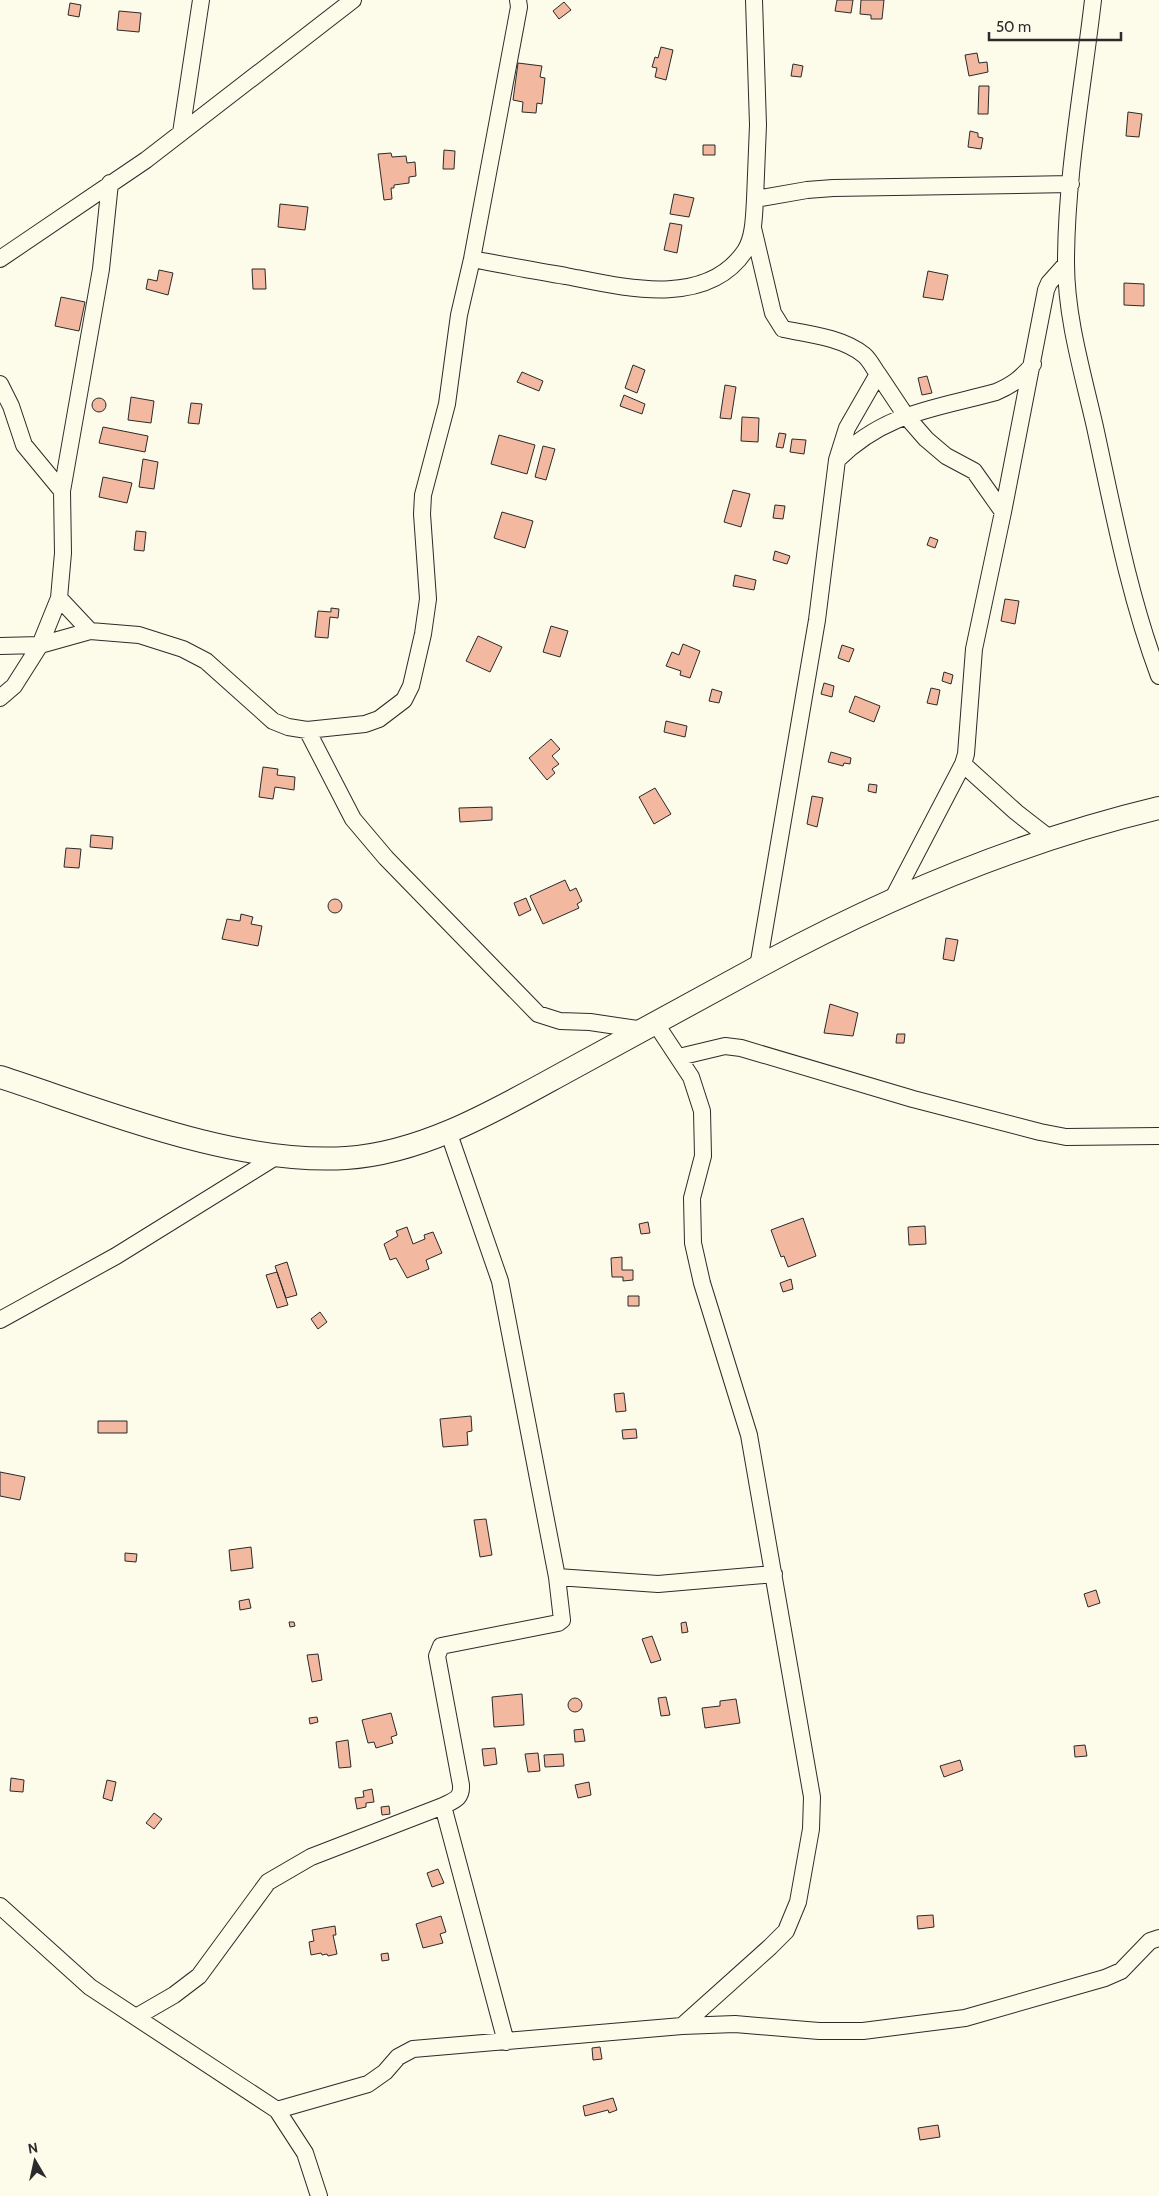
<svg xmlns="http://www.w3.org/2000/svg" width="1159" height="2196" font-family="Cabin,sans-serif">
	<style>
		.building { fill: #f2b8a0; stroke: #2b2b2b }
		.lines { fill: none; stroke-linecap: round; stroke-linejoin: round }
		.street-casing { stroke: #2b2b2b; stroke-width: 18 }
		.secondary-casing { stroke: #2b2b2b; stroke-width: 24 }
		.street { stroke: #fdfbea; stroke-width: 16 }
		.secondary { stroke: #fdfbea; stroke-width: 22 }
	</style>
	<rect width="100%" height="100%" fill="#fdfbea"/>
	<!-- building -->
	<path class="building" d="M837,0H853L851,13L835,11Z
		M861,0H884L882,19H871V15L860,14Z
		M564,2L571,10L559,19L553,11Z
		M70,3L81,5L79,17L68,15Z
		M119,11L141,13L139,32L117,30Z
		M661,47L673,50L666,80L655,77L657,68L652,67L655,57L658,58Z
		M977,53L979,63L987,62L988,72L969,76L965,55Z
		M518,63L542,66L540,77L545,78L542,104L537,103L536,113L522,112L523,102L513,100Z
		M793,64L803,66L801,77L791,76Z
		M979,86H989L988,114H978Z
		M1128,112L1142,114L1139,137L1126,136Z
		M970,131L978,133V137L983,138L981,149L968,147Z
		M703,145H715V155H703Z
		M444,150L455,151L454,169H443Z
		M391,153L392,157L406,156L407,163L415,162L416,176L409,177V183L394,185V188H391L392,199L384,200L378,154Z
		M674,194L694,198L689,217L670,214Z
		M280,204L308,207L305,230L278,227Z
		M670,223L682,225L677,253L664,250Z
		M252,269H265L266,289H253Z
		M159,270L173,273L168,295L146,289L148,279L157,281Z
		M928,271L948,275L943,300L923,297Z
		M1124,283L1144,284V306L1124,305Z
		M61,297L85,302L79,331L55,326Z
		M633,365L645,370L637,393L625,388Z
		M522,372L543,381L539,391L517,382Z
		M927,376L932,393L922,395L918,378Z
		M725,385L736,387L731,419L720,418Z
		M624,395L645,404L642,414L620,406Z
		M131,397L154,401L151,423L128,420Z
		M92 405a7 7 0 1 1 14 0a7 7 0 1 1-14 0Z
		M191,403L202,404L199,424L188,423Z
		M742,417L759,418L758,442L741,441Z
		M103,427L148,436L145,452L99,443Z
		M779,433L786,434L783,448L776,447Z
		M499,435L535,445L527,474L491,464Z
		M792,439L806,440L804,454L790,452Z
		M543,446L555,449L546,480L535,477Z
		M143,459L158,462L154,489L139,487Z
		M103,477L132,483L127,503L99,497Z
		M733,490L750,494L741,527L724,522Z
		M775,505L785,506L783,519L773,518Z
		M502,512L533,521L525,548L494,538Z
		M136,531L146,532L144,551L134,550Z
		M930,537L938,540L935,548L927,545Z
		M775,551L790,556L787,564L773,560Z
		M735,575L756,580L754,590L733,586Z
		M1005,599L1019,601L1015,624L1001,621Z
		M331,608L339,609L338,618L330,617L328,638L315,637L318,611L331,612Z
		M551,626L568,631L560,657L543,652Z
		M478,636L502,647L490,672L466,661Z
		M683,644L700,651L690,678L680,675L681,671L666,666L672,652L679,655Z
		M842,645L854,649L849,662L838,658Z
		M944,672L953,675L951,684L942,681Z
		M824,683L834,686L832,697L821,694Z
		M931,688L940,690L937,705L927,703Z
		M712,689L722,692L719,703L709,701Z
		M855,696L880,706L874,722L849,712Z
		M666,721L687,726L685,737L664,732Z
		M551,739L560,749L552,756L559,764L552,769L555,773L547,780L529,758Z
		M831,752L851,758L850,764L844,763L843,766L828,762Z
		M263,767L278,769L277,775L295,777L294,790L275,787L273,799L259,797Z
		M869,784L877,785L876,793L868,791Z
		M655,788L671,814L654,824L639,797Z
		M812,796L823,798L817,827L807,824Z
		M492,807V820L460,822L459,808Z
		M91,835L113,837L112,849L90,847Z
		M66,848L81,849L79,868L64,867Z
		M565,880L570,891L576,888L582,901L577,904L579,908L543,924L530,896Z
		M526,898L531,910L519,916L514,903Z
		M328 906a7 7 0 1 1 14 0a7 7 0 1 1-14 0Z
		M241,914L253,917L251,924L262,926L258,946L222,939L227,919L240,921Z
		M946,938L958,940L954,961L943,959Z
		M830,1004L858,1013L853,1036L824,1033Z
		M897,1034H905L904,1043H896Z
		M803,1218L816,1256L788,1267L784,1256L781,1257L771,1230Z
		M648,1222L650,1233L641,1234L639,1224Z
		M925,1226L926,1244L909,1245L908,1227Z
		M407,1227L413,1244L425,1239L424,1235L433,1232L442,1253L426,1260L429,1269L407,1278L396,1258L390,1260L384,1244L398,1236L396,1231Z
		M622,1257V1270H633V1280L623,1281V1277H612L611,1258Z
		M287,1262L297,1295L286,1298L275,1266Z
		M277,1272L288,1305L277,1308L266,1275Z
		M791,1279L793,1289L783,1292L780,1283Z
		M628,1296H639V1306H628Z
		M320,1312L327,1322L318,1329L311,1319Z
		M624,1393L626,1411L616,1412L614,1394Z
		M471,1416L472,1431L467,1432L468,1445L443,1447L440,1419Z
		M98,1421H127V1433H98Z
		M636,1429L637,1438L623,1439L622,1430Z
		M0,1472L25,1477L20,1500L0,1496Z
		M486,1519L492,1555L480,1557L474,1520Z
		M251,1547L253,1568L231,1571L229,1550Z
		M125,1553L137,1554L136,1562L125,1561Z
		M1096,1590L1100,1603L1088,1607L1084,1594Z
		M249,1599L251,1608L240,1610L239,1601Z
		M289,1622H294L295,1626L290,1627Z
		M686,1622L688,1632L682,1633L681,1623Z
		M652,1636L661,1660L651,1663L642,1639Z
		M318,1654L322,1680L312,1682L307,1655Z
		M522,1694L524,1725L494,1727L492,1697Z
		M666,1697L670,1715L661,1716L658,1698Z
		M568 1705a7 7 0 1 1 14 0a7 7 0 1 1-14 0Z
		M736,1699L740,1723L705,1728L702,1708L720,1706V1701Z
		M391,1713L397,1735L391,1737L393,1743L376,1748L374,1742L368,1743L362,1720Z
		M317,1717L318,1722L310,1724L309,1718Z
		M583,1729L585,1741L575,1742L574,1730Z
		M348,1740L351,1767L339,1768L336,1742Z
		M1085,1745L1087,1756L1075,1757L1074,1746Z
		M495,1748L497,1764L484,1766L482,1749Z
		M538,1753L540,1771L528,1772L525,1754Z
		M563,1754L564,1766L545,1767L544,1755Z
		M960,1760L963,1770L944,1777L940,1766Z
		M11,1778L24,1780L23,1792L10,1791Z
		M107,1780L116,1782L112,1801L103,1798Z
		M589,1782L591,1795L578,1798L575,1785Z
		M372,1789L374,1802L366,1803V1807L357,1809L355,1798L364,1797L363,1791Z
		M389,1806L390,1814L382,1815L381,1807Z
		M154,1813L162,1819L154,1829L146,1823Z
		M438,1869L444,1883L432,1887L427,1873Z
		M933,1915L934,1927L918,1929L917,1916Z
		M441,1916L446,1932L440,1934L443,1943L423,1948L416,1924Z
		M335,1926L336,1935H333L337,1954L328,1956L327,1954L322,1955L321,1953L311,1955L309,1942L314,1941L312,1930Z
		M388,1953L389,1960L382,1961L381,1954Z
		M600,2047L602,2059L593,2060L592,2048Z
		M613,2098L617,2110L609,2113L608,2110L585,2116L583,2106Z
		M938,2125L940,2137L920,2140L918,2128Z"/>
	<g class="lines">
		<defs>
			<path id="street" d="M754,0L758,125L755,199
				M1093,0C1083,87 1066,176 1066,263C1066,318 1083,374 1095,427C1113,510 1129,596 1159,676
				M181,133L201,0
				M753,228L773,313L783,329C810,334 843,338 864,355C870,360 874,369 878,374
				M0,259L146,160L353,0
				M472,259C504,265 535,271 566,276C622,287 706,309 745,251C754,237 754,216 755,199L807,190L833,188L1071,184
				M0,384L11,406L24,445L62,491L63,553L59,598L40,645L0,646
				M837,460C886,412 934,409 996,392C1012,385 1022,378 1033,364
				M62,491L101,269L110,183
				M59,598L90,631
				M0,698L14,686L40,645L90,631L139,635L183,649L206,661L273,721L288,727L307,730L365,724L379,719L404,700L411,686L423,634L428,599L422,514L423,495L447,404L459,315L472,259L519,7L518,0
				M307,730L353,819L386,858L538,1014L560,1021L590,1022L644,1030
				M963,764L1016,812L1052,840
				M892,900L963,764L966,754L974,649L1003,512
				M758,967L817,620L837,460L847,428L878,374L906,416L926,439L946,456L974,471L1003,512L1046,290L1049,283L1066,264
				M656,1024L691,1077L702,1111L703,1156L692,1198L693,1243L702,1283L749,1435L812,1797L811,1829L798,1902L786,1931L770,1947L682,2026
				M679,1057L725,1046L741,1048L913,1099L1040,1132L1066,1137L1159,1136
				M0,1320L116,1256L277,1156
				M557,1577L658,1584L774,1574
				M443,1806L506,2042
				M0,1906L90,1987L277,2110L305,2153L319,2196
				M136,2017L174,1995L199,1976L268,1882L311,1857L443,1806C454,1800 462,1799 461,1785L437,1656L441,1646L558,1623L562,1620L557,1577L500,1281L448,1131
				M277,2110L368,2084L385,2072L398,2057L413,2049L682,2026L735,2024L819,2031H863L965,2018L1105,1978L1121,1971L1150,1941L1159,1938"/>
			<path id="secondary" d="M0,1077C105,1111 235,1165 346,1158C426,1153 503,1106 571,1069C634,1035 696,1001 758,967C883,899 1021,841 1159,808"/>
		</defs>
		<!-- street casing -->
		<use href="#street" class="street-casing"/>
		<!-- secondary casing -->
		<use href="#secondary" class="secondary-casing"/>
		<!-- street -->
		<use href="#street" class="street"/>
		<!-- secondary -->
		<use href="#secondary" class="secondary"/>
	</g>
	<!-- north arrow -->
	<g transform="translate(35 2161) rotate(351)" stroke="#fdfbea" stroke-width="4" paint-order="stroke">
	<path d="M0-4L9 19L0 12L-9 19Z" fill="#2b2b2b"/>
	<text y="-8" font-size="14" font-weight="bold" text-anchor="middle" fill="#2b2b2b">N</text>
	</g>
	<!-- scale -->
	<path d="M989 32v8h132v-8" fill="none" stroke="#2b2b2b" stroke-width="2.5"/>
	<text x="996" y="32" font-size="15" fill="#2b2b2b" stroke="#fdfbea" stroke-width="4" paint-order="stroke">50 m</text>
</svg>
